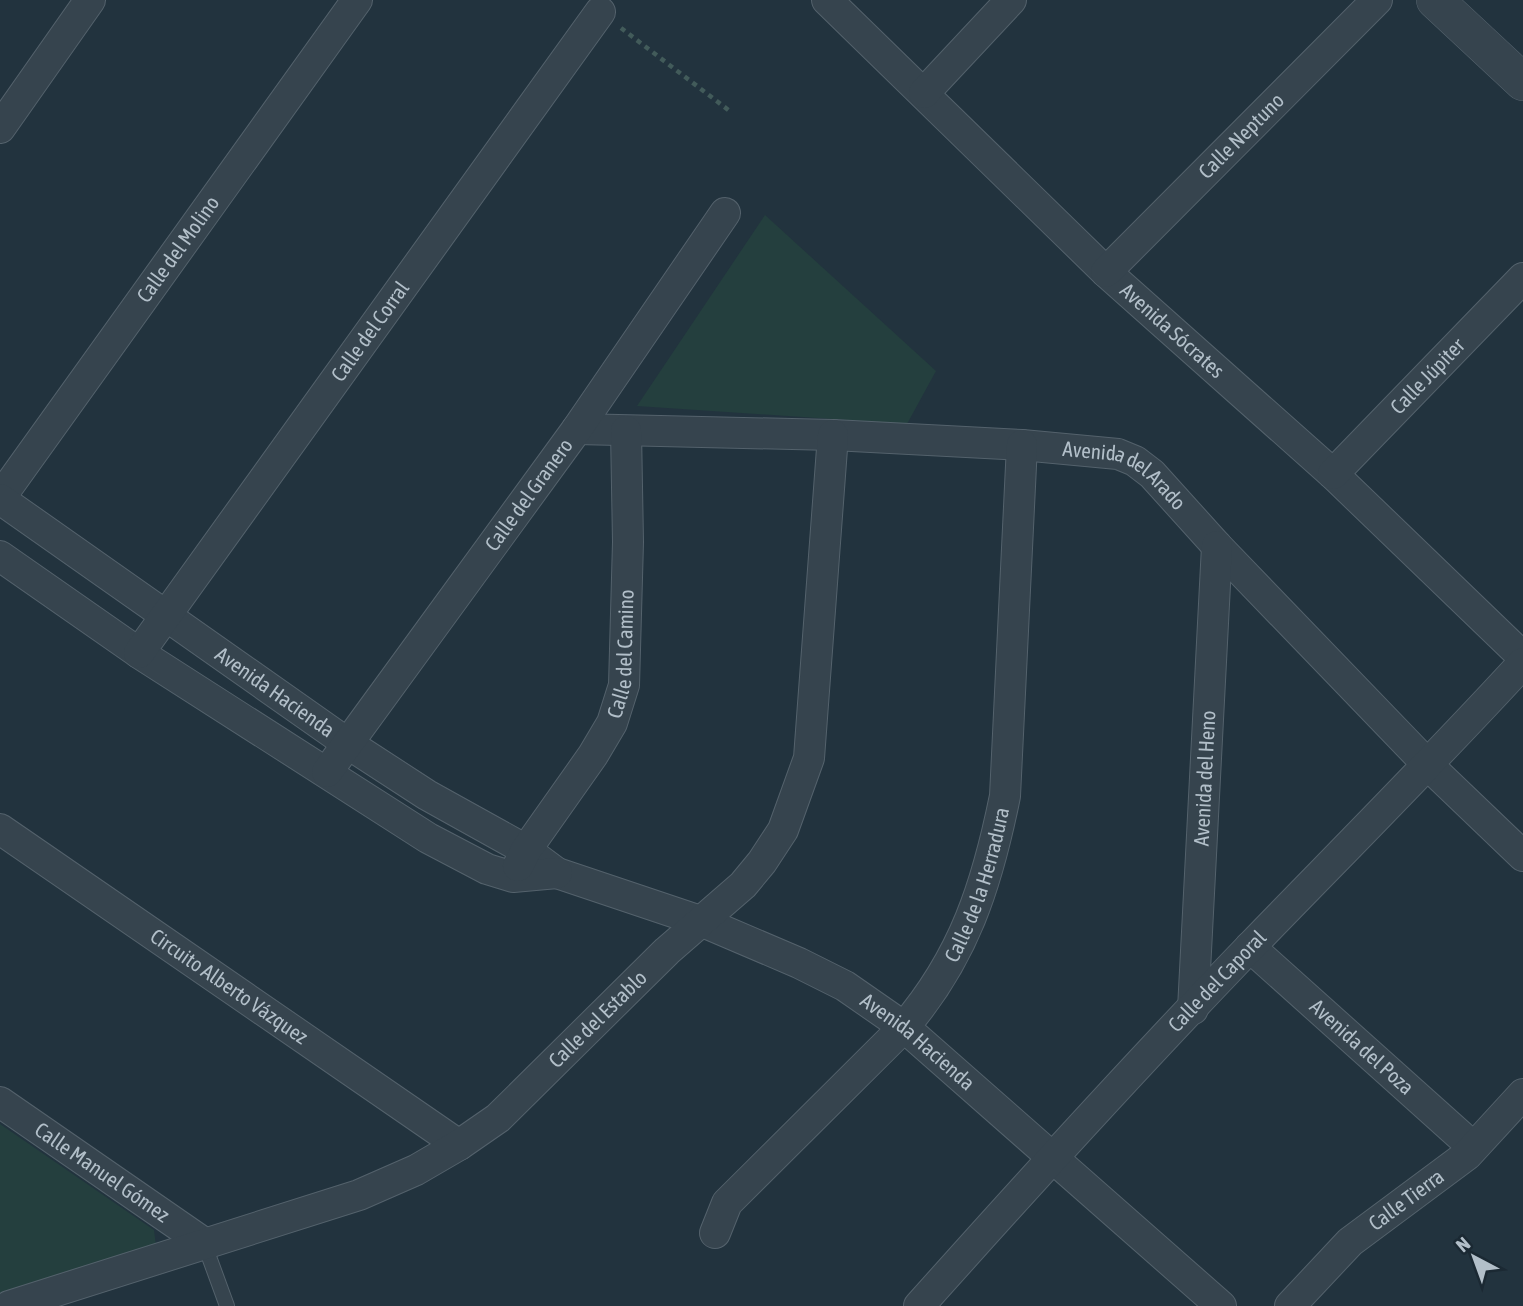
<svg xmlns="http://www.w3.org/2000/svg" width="1523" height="1306" font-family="'Asap Condensed',sans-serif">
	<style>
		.green { fill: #243f3e }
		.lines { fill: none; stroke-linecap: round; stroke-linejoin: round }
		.service-casing { stroke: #54626c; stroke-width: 16 }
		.minor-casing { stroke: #54626c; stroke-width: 32 }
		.tertiary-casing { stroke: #54626c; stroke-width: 38 }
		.path { stroke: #425b5a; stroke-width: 4.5; stroke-dasharray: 5 5; stroke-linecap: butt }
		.service { stroke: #36444e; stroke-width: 14 }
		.minor { stroke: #36444e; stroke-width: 30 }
		.tertiary { stroke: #36444e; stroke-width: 37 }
		.labels { text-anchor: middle; stroke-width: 7; stroke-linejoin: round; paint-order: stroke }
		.street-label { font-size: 21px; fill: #b2bfc9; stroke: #1b2933 }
	</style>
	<rect width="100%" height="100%" fill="#22333e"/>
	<!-- green -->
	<path class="green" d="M765,215L936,371L907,424L637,406Z
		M0,1124L154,1230L156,1246L0,1293Z"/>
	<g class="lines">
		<defs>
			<path id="service" d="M204,1243L227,1306"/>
			<g id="minor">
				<path id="s1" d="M827,0L1106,272L1333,474L1523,657"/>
				<path d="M924,93L1011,0"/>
				<path d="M0,128L90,0"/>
				<path id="s2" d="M1106,272L1377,0"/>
				<path id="s3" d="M577,429L833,435L1022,445L1118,454L1135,461L1152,474L1217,546L1429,766L1523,856"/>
				<path id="s4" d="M1333,474L1523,278"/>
				<path id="s5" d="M0,498L357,0"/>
				<path id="s6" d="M0,499L347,743L427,795L526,850L557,873L703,922L799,963L845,986L904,1027L1221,1306"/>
				<path d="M0,556L139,653L428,838L487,869L513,877L557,873"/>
				<path id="s7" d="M139,653L600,12"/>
				<path id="s8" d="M327,772L577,429L725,213"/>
				<path id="s9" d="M0,829L459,1145"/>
				<path id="s10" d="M518,866L526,850L593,755L612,723L624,685L628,542L626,431"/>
				<path id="s11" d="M1250,947L1473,1147"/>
				<path id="s12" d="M1193,1009L1217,546"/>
				<path id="s13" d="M0,1102L204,1243"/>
				<path id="s14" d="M715,1233L727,1203L904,1027C964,957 987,885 1005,796L1022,445"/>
				<path id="s15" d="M9,1306L359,1195L416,1170L459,1145L498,1118L667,951L743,885L762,862L783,830L809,758L833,435"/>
				<path id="s16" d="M919,1306C1028,1184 1138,1063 1252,945C1343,851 1435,759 1523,663"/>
				<path id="s17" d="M1290,1306L1350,1242L1467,1155L1523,1094"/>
			</g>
			<path id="tertiary" d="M1435,0L1523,82"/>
		</defs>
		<!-- service casing -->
		<use href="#service" class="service-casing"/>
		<!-- minor casing -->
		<use href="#minor" class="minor-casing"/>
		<!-- tertiary casing -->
		<use href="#tertiary" class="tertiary-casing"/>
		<!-- path -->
		<path class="path" d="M621,28L731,112"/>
		<!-- service -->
		<use href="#service" class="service"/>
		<!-- minor -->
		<use href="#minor" class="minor"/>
		<!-- tertiary -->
		<use href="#tertiary" class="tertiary"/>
	</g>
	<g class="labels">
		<!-- street labels -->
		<g class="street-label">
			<text dy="7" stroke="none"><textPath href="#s2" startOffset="192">Calle Neptuno</textPath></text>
			<text dy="7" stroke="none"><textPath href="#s5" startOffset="306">Calle del Molino</textPath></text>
			<text dy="7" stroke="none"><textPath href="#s1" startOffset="478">Avenida Sócrates</textPath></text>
			<text dy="7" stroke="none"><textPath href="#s7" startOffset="396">Calle del Corral</textPath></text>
			<text dy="7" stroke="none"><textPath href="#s4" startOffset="136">Calle Júpiter</textPath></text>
			<text dy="7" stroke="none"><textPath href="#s3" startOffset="556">Avenida del Arado</textPath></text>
			<text dy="7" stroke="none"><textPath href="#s8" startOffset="343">Calle del Granero</textPath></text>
			<text dy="7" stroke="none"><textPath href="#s10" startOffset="242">Calle del Camino</textPath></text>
			<text dy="7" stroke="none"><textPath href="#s6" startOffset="336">Avenida Hacienda</textPath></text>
			<text dy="7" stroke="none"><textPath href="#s12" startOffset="231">Avenida del Heno</textPath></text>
			<text dy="7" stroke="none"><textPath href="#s14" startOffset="444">Calle de la Herradura</textPath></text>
			<text dy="7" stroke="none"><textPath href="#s16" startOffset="441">Calle del Caporal</textPath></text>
			<text dy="7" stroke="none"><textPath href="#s9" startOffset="278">Circuito Alberto Vázquez</textPath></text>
			<text dy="7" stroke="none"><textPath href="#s15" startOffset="667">Calle del Establo</textPath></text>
			<text dy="7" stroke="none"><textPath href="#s6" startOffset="1073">Avenida Hacienda</textPath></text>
			<text dy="7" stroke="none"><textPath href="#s11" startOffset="150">Avenida del Poza</textPath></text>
			<text dy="7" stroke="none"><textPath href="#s13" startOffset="124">Calle Manuel Gómez</textPath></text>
			<text dy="7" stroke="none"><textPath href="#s17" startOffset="158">Calle Tierra</textPath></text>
		</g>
	</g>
	<!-- north arrow -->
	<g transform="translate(1474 1257) rotate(319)" stroke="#1b2933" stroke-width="5" paint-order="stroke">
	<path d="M0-5L12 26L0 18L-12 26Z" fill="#b2bfc9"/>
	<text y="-10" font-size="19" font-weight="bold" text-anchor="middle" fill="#b2bfc9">N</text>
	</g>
</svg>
